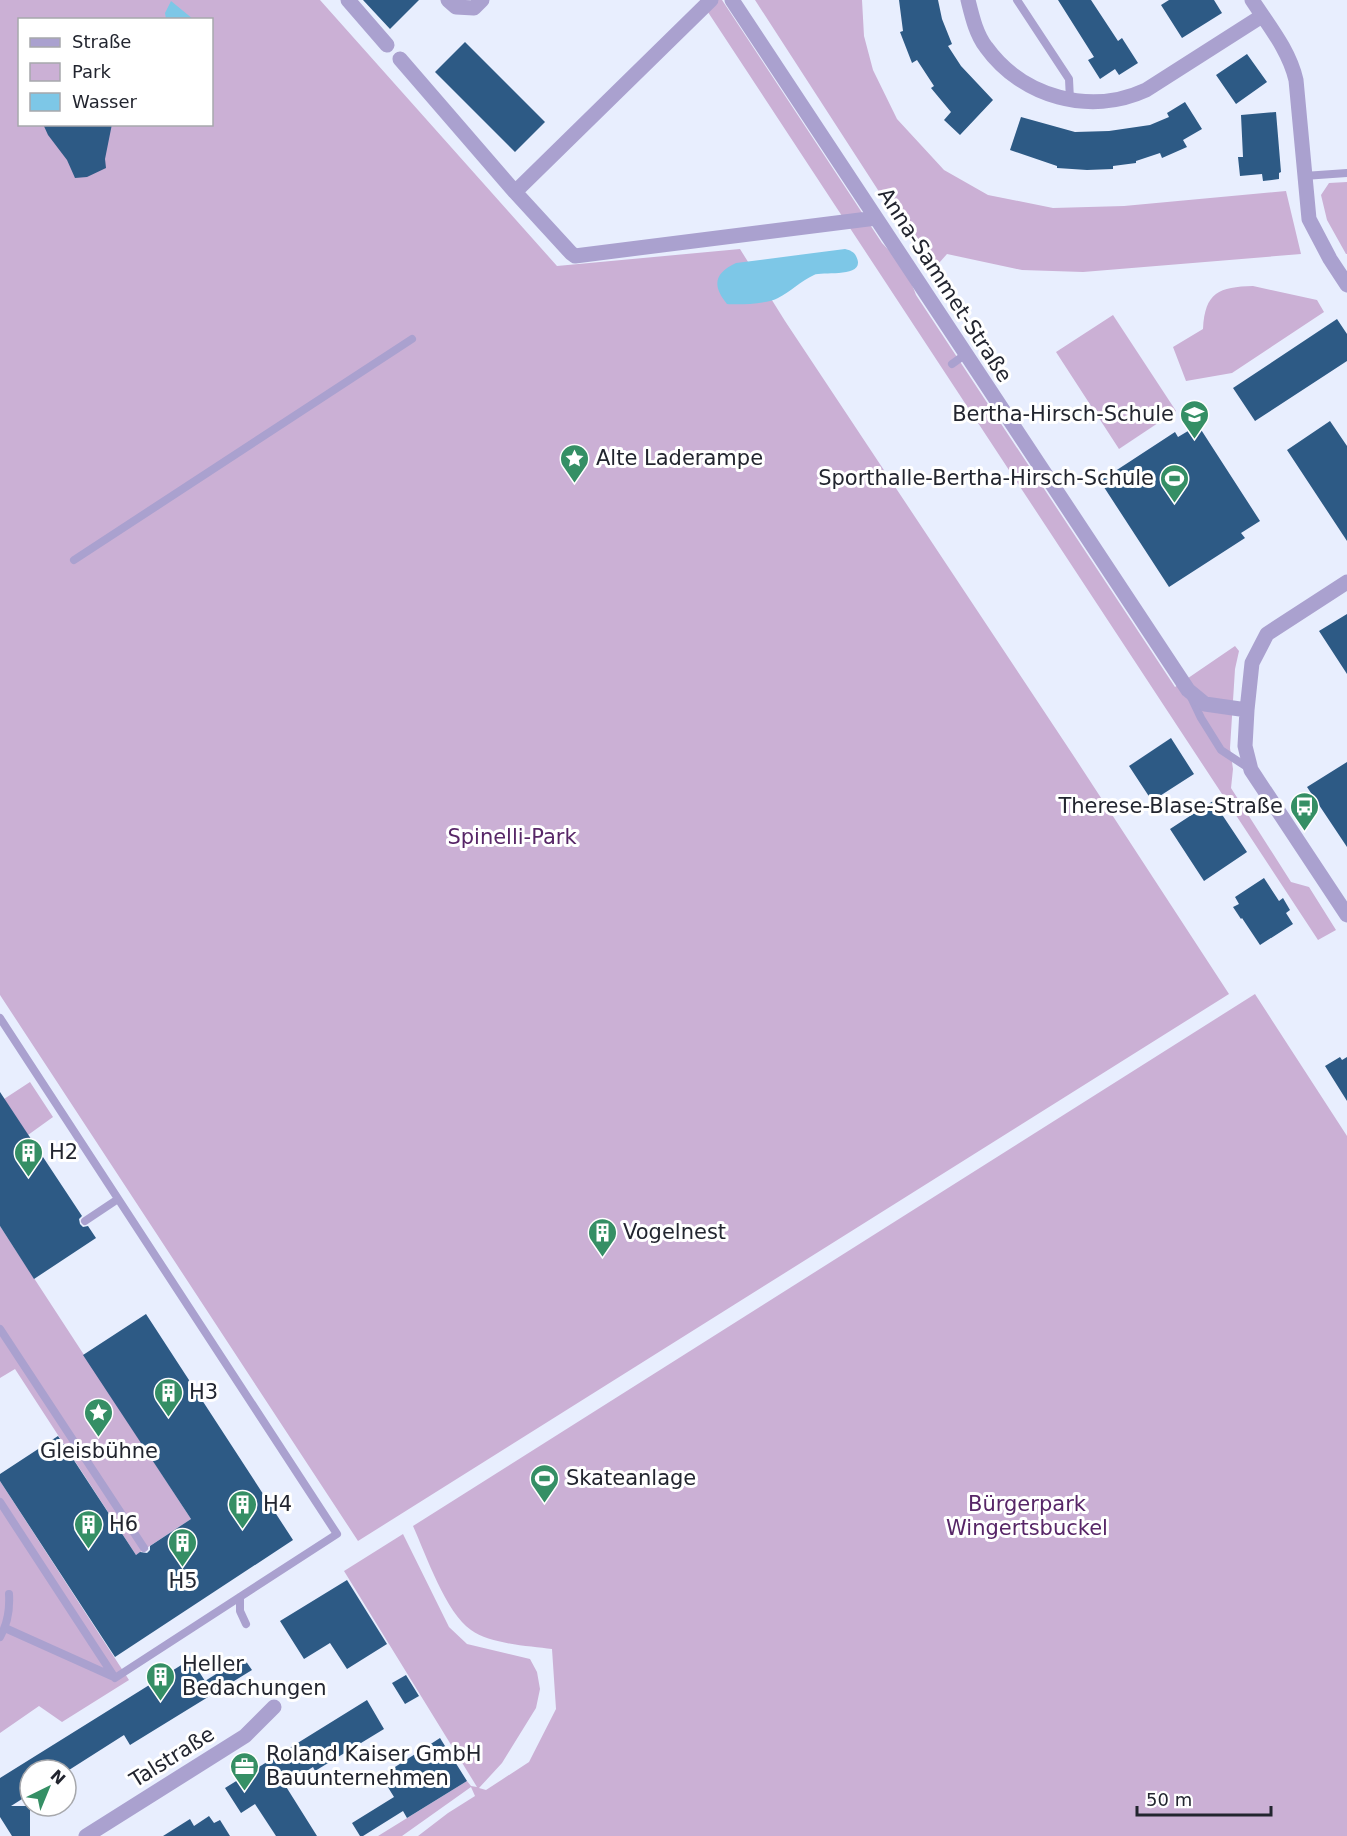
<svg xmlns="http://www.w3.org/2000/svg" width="1347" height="1836" font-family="'DejaVu Sans',sans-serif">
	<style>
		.green { fill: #cbb0d5; fill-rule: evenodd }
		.water { fill: #7dc7e7 }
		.building { fill: #2d5a85 }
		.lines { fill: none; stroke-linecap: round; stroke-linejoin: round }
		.lane { stroke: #aaa1cf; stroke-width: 8 }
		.street { stroke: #aaa1cf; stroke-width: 15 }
		.labels { text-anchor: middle; stroke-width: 6; stroke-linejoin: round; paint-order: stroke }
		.street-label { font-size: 21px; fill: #22252f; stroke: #fff }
		.poi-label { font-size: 21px; fill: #22252f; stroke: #fff; text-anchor: start }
		.park-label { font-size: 21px; fill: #572667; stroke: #fff }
	</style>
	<rect width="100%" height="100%" fill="#e8eefe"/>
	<!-- green -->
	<path class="green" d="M0,0H320L557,266L740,249L785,321L1075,758L1229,994L358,1541L0,995ZM20,20H212V124H20Z
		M700,0H722L882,243C896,257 910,277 916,295L1175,687L1235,646L1239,651L1235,669L1230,748L1233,769L1231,788L1291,882L1309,887L1336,930L1318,940Z
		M755,0H862L864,36L873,70L897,119L944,170L988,195L1053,208L1124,206L1286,191L1301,254L1083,272L1022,270L947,254L931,272Z
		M1347,182V254H1346L1327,220L1321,195L1329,183Z
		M1253,286L1317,300L1324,312L1232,373L1186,381L1173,347L1203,329C1205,292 1219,287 1253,286Z
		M1113,315L1176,411L1119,449L1056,352Z
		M1255,994L1347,1136V1836H418L448,1813L475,1796L471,1787L402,1836H378L467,1781L471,1786L477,1787L344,1571L403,1534L449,1627L467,1644L530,1659L537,1672L540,1689L536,1708L502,1763L479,1788L486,1790L529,1762L556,1709L552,1649C529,1646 490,1644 471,1630C446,1613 426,1555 413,1526Z
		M30,1082L53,1117L28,1135L4,1099Z
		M0,1226L191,1519L136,1555L15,1369L0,1378Z
		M0,1481L129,1680L62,1722L39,1706L0,1733Z"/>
	<!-- water -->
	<path class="water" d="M171,1L193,19H166L165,13Z
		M845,249C850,250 854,252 856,256C868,279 823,271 814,275C801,281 790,292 778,298C767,304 739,305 727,304C712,286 714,273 736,263Z"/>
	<!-- building -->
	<path class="building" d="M363,0H419L390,29Z
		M899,0H938L942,19L952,44L948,46L961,66L993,100L960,135L944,120L951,112L931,88L934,86L917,60L912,63L900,32L903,31Z
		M1058,0H1091L1118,41L1122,38L1138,63L1119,75L1115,69L1100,79L1088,60L1094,57Z
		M1169,0H1214L1222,13L1182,38L1161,5Z
		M465,42L545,122L515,152L435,72Z
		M1247,54L1267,82L1236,104L1216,75Z
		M1185,102L1202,129L1183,140L1187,147L1162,158L1160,153L1136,161V163L1113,166V169L1087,170L1057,168V166L1010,150L1021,117L1075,132L1109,131L1150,125L1169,117L1167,113Z
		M1276,112L1281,172L1279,173V179L1263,181L1262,174L1240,176L1238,157H1243L1241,115Z
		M43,124H112L105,159L106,168L87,177L75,178L67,160L48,135Z
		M1337,319L1347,334V361L1255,421L1233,388Z
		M1330,421L1347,446V541L1287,450Z
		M1198,425L1260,521L1241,533L1245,538L1169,587L1100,481L1175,432L1178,437Z
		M1347,614V674L1319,631Z
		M1171,738L1194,774L1152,801L1129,766Z
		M1347,762V847L1307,787Z
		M1213,801L1247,852L1204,881L1170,829Z
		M1264,878L1279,901L1283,898L1290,910L1286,913L1293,924L1260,945L1242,918L1241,919L1233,907L1239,904L1235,897Z
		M1340,1057L1342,1060L1347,1057V1101L1325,1066Z
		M0,1092L82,1216L79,1219L80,1224L83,1227L88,1226L96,1238L34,1279L0,1226Z
		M146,1314L293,1540L115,1657L0,1481V1474L58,1436L136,1555L140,1552L147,1553L150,1550V1546L191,1519L83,1355Z
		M347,1580L387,1644L347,1669L330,1643L304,1659L280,1621Z
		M243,1657L252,1670L130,1745L124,1735L69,1770H30V1794L11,1806H30V1836H12L0,1817V1778L191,1659L205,1681Z
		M406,1675L419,1696L405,1704L392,1683Z
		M367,1700L384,1729L315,1771L313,1767L285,1785L317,1836H276L255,1804L241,1813L225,1788Z
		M440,1738L467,1781L407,1818L403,1811L363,1836H360L352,1823L394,1797L381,1776Z
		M209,1816L214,1823L220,1820L230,1836H163L190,1819L194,1826Z"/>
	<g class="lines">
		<!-- lane -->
		<path class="lane" d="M1017,0L1069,79L1070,100
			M1304,176L1347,173
			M952,364L966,354
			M74,560L412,339
			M1191,697L1201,718L1221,750L1250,769
			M0,1018L337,1534L115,1678
			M85,1221L118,1199
			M0,1329L144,1548
			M0,1502L115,1678
			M240,1597V1611L246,1624
			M5,1628L114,1677
			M0,1637C8,1623 10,1610 9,1594"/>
		<!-- street -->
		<path class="street" d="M348,0L387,45
			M448,0L456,7L474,8L482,0
			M732,0L1188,690L1205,704L1247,710
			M968,0C972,16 976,34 986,47C1022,97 1090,116 1146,90L1262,16
			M1252,0C1269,26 1289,50 1296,80L1309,219L1330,259L1347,285
			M400,59L515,192L571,253L575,256L876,218
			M515,192L711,0
			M1347,582L1267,634L1252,663L1247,710L1245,746L1251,770L1347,915
			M86,1836L245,1736L274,1707"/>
	</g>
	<!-- icons -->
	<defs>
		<symbol id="school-pin" viewBox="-11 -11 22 30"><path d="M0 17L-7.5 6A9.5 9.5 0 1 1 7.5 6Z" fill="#358f65" stroke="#fff"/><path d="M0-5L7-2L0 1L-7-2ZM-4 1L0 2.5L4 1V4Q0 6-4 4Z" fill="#fff"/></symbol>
		<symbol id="sight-pin" viewBox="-11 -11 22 30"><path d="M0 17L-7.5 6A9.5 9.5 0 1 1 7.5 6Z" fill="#358f65" stroke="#fff"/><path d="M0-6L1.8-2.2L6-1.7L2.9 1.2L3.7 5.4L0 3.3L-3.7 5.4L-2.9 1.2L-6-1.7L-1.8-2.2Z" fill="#fff"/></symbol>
		<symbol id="stadium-pin" viewBox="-11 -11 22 30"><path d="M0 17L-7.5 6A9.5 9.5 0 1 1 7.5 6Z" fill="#358f65" stroke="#fff"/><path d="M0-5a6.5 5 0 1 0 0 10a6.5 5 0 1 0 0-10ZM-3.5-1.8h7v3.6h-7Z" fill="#fff"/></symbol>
		<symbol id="bus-pin" viewBox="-11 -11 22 30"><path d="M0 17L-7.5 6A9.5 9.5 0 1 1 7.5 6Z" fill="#358f65" stroke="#fff"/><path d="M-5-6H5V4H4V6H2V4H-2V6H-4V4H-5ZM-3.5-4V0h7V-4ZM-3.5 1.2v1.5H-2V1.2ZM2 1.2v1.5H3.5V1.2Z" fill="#fff"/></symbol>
		<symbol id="building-pin" viewBox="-11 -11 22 30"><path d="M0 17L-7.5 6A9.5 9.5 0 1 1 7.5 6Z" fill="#358f65" stroke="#fff"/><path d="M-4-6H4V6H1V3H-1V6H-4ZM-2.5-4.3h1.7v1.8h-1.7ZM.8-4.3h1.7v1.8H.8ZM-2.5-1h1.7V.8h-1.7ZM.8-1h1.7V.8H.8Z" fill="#fff"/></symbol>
		<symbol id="office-pin" viewBox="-11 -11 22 30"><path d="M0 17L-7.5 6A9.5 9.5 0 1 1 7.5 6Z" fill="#358f65" stroke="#fff"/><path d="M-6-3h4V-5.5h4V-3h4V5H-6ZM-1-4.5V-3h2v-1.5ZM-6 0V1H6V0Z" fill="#fff"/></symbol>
	</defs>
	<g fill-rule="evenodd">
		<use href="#school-pin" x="1178" y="398" width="33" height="45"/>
		<use href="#sight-pin" x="558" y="442" width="33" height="45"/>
		<use href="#stadium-pin" x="1158" y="462" width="33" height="45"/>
		<use href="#bus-pin" x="1288" y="790" width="33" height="45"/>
		<use href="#building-pin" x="12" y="1136" width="33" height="45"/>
		<use href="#building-pin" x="586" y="1216" width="33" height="45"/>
		<use href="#building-pin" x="152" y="1376" width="33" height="45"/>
		<use href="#sight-pin" x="82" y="1396" width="33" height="45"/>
		<use href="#stadium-pin" x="528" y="1462" width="33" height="45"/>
		<use href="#building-pin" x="226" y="1488" width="33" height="45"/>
		<use href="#building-pin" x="72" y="1508" width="33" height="45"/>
		<use href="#building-pin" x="166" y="1526" width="33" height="45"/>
		<use href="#building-pin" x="144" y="1660" width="33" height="45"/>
		<use href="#office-pin" x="228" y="1750" width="33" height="45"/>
	</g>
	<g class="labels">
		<!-- street labels -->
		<g class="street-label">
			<text transform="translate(945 285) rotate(57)" y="7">Anna-Sammet-Straße</text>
			<text transform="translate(172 1757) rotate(-32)" y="7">Talstraße</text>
		</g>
		<!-- poi labels -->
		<g class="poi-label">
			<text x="1174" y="421" text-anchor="end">Bertha-Hirsch-Schule</text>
			<text x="596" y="465">Alte Laderampe</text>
			<text x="1154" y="485" text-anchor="end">Sporthalle-Bertha-Hirsch-Schule</text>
			<text x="1283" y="813" text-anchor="end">Therese-Blase-Straße</text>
			<text x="49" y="1159">H2</text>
			<text x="623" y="1239">Vogelnest</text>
			<text x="189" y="1399">H3</text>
			<text x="99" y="1458" text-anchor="middle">Gleisbühne</text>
			<text x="566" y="1485">Skateanlage</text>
			<text x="263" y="1511">H4</text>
			<text x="109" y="1531">H6</text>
			<text x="183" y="1588" text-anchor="middle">H5</text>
			<text x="182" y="1671">Heller<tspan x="182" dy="24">Bedachungen</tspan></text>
			<text x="266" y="1761">Roland Kaiser GmbH<tspan x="266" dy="24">Bauunternehmen</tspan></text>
		</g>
		<!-- park labels -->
		<g class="park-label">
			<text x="512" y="844">Spinelli-Park</text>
			<text x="1027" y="1511">Bürgerpark<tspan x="1027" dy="24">Wingertsbuckel</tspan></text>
		</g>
	</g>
	<!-- legend -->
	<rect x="18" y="18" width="195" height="108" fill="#ffffff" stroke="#a7a8ac" stroke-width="1.5"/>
	<rect x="30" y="38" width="30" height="9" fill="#aaa1cf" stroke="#a7a8ac" stroke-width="1.5"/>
	<text x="72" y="48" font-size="18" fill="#22252f">Straße</text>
	<rect x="30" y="63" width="30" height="18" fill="#cbb0d5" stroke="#a7a8ac" stroke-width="1.5"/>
	<text x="72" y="78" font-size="18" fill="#22252f">Park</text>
	<rect x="30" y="93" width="30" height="18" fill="#7dc7e7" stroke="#a7a8ac" stroke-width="1.5"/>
	<text x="72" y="108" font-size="18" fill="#22252f">Wasser</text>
	<!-- north arrow -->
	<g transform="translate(48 1788) rotate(43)"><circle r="28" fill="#ffffff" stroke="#a7a8ac" stroke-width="1.5"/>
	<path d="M0-4.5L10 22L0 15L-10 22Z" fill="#358f65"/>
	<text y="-9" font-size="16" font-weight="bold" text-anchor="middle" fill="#22252f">N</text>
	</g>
	<!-- scale -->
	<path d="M1137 1806v9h134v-9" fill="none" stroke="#22252f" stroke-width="3"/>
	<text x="1146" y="1806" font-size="18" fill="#22252f" stroke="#ffffff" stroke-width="4.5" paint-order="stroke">50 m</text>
</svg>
